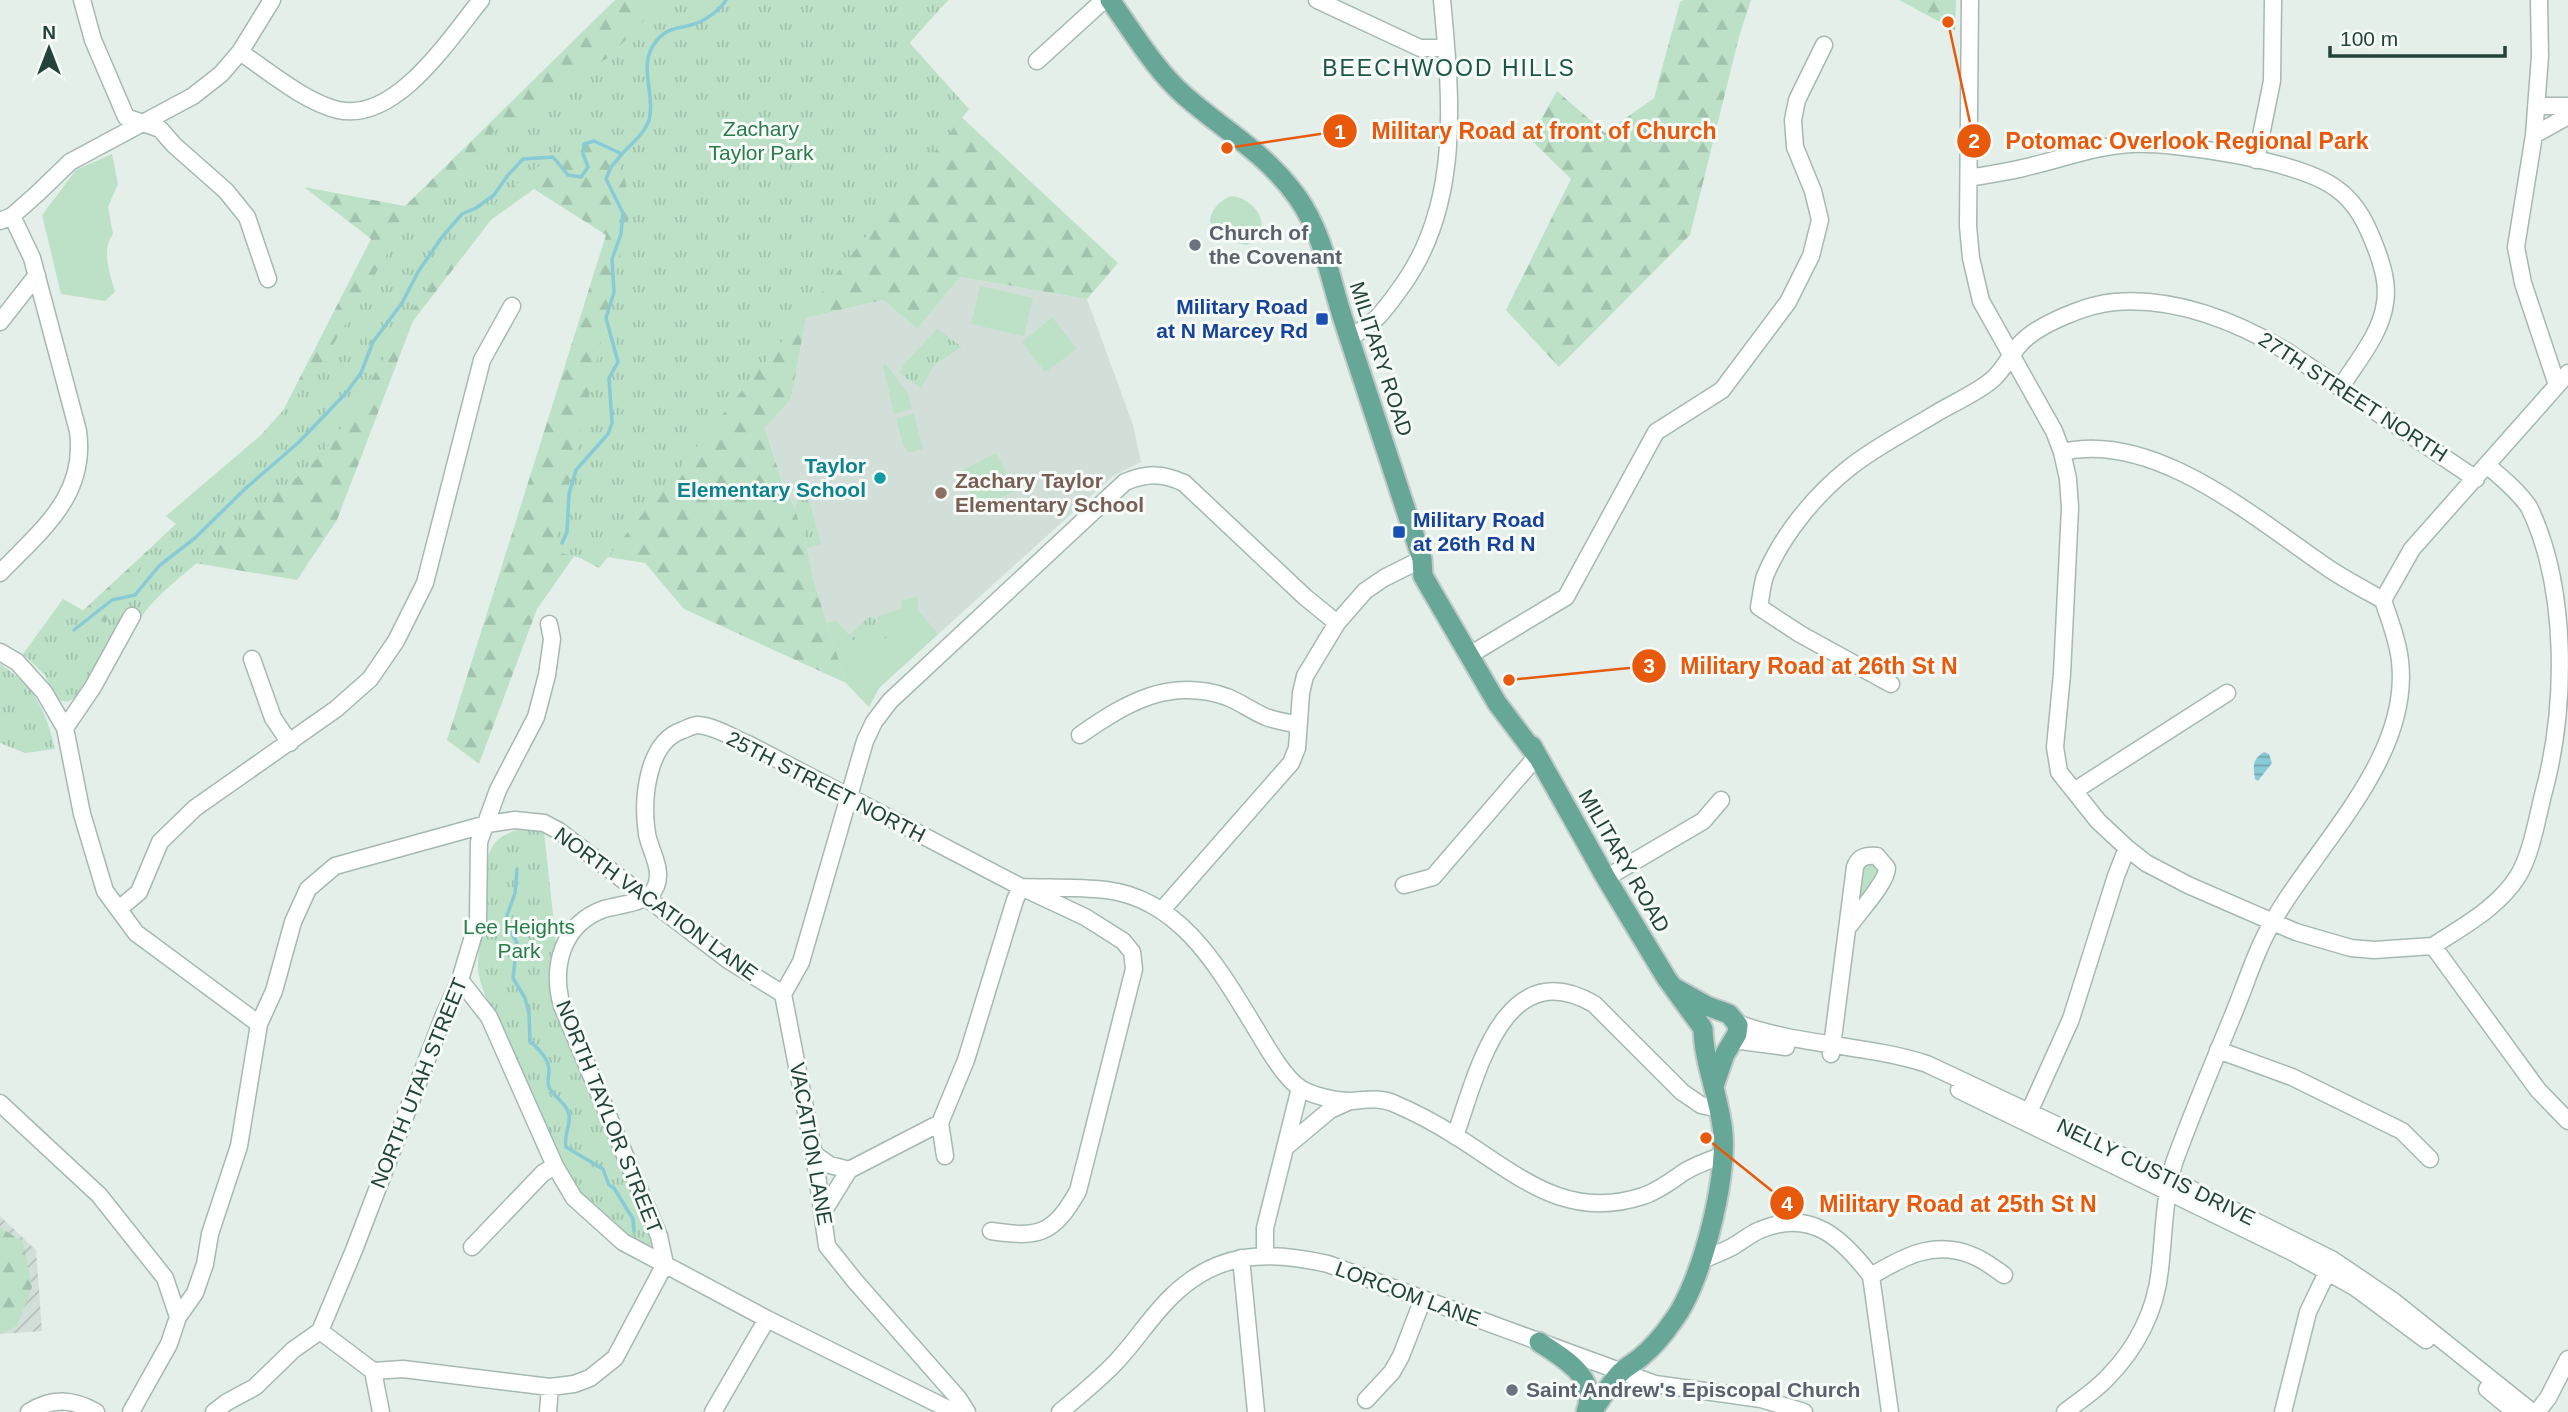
<svg xmlns="http://www.w3.org/2000/svg" width="2568" height="1412" font-family="Arial,sans-serif">
	<style>
		.built { fill: #d2dfd9 }
		.industrial { fill: url(#industrial-furrows) }
		.grass { fill: #bce1c7 }
		.forest { fill: url(#forest-firs) }
		.park { fill: url(#park-tufts) }
		.water { fill: url(#water-rules) }
		.lines { fill: none; stroke-linecap: round; stroke-linejoin: round }
		.stream { stroke: #89cad7; stroke-width: 3.5 }
		.minor-casing { stroke: #a6b8b2; stroke-width: 19 }
		.major-casing { stroke: #c1cac8; stroke-width: 23 }
		.minor { stroke: #fff; stroke-width: 16 }
		.major { stroke: #66a798; stroke-width: 19 }
		.worship-dot { fill: #6b7280; stroke: #f6fbf8; stroke-width: 2.5 }
		.transit-dot { fill: #1a4fb4; stroke: #f6fbf8; stroke-width: 2.5 }
		.culture-dot { fill: #0f9aa8; stroke: #f6fbf8; stroke-width: 2.5 }
		.education-dot { fill: #8d6e63; stroke: #f6fbf8; stroke-width: 2.5 }
		.labels { text-anchor: middle; stroke-width: 6; stroke-linejoin: round; paint-order: stroke }
		.park-label { font-size: 21px; fill: #297c4b; stroke: #f6fbf8 }
		.worship-label { font-size: 21px; font-weight: bold; fill: #5b616d; stroke: #f6fbf8; text-anchor: start }
		.transit-label { font-size: 21px; font-weight: bold; fill: #164399; stroke: #f6fbf8; text-anchor: end }
		.street-label { font-size: 21px; fill: #22423a; stroke: #f6fbf8 }
		.culture-label { font-size: 21px; font-weight: bold; fill: #0d838f; stroke: #f6fbf8; text-anchor: end }
		.education-label { font-size: 21px; font-weight: bold; fill: #785e54; stroke: #f6fbf8; text-anchor: start }
		.neighbourhood-label { font-size: 23px; letter-spacing: 2px; fill: #1c5649; stroke: #f6fbf8 }
		.leader { fill: none; stroke: #e8590c; stroke-width: 2.5 }
		.callout-dot { fill: #e8590c; stroke: #f6fbf8; stroke-width: 2.5 }
		.mark-label { font-size: 21px; text-anchor: middle; font-weight: bold; fill: #fff }
		.callout-label { font-size: 23px; text-anchor: middle; font-weight: bold; fill: #e8590c; stroke: #f6fbf8; stroke-width: 6; stroke-linejoin: round; paint-order: stroke }
	</style>
	<defs>
		<pattern id="industrial-furrows" width="10" height="10" patternUnits="userSpaceOnUse" patternTransform="scale(1.75)"><rect width="10" height="10" fill="#d2dfd9"/><path d="M-1 1l2-2M0 10L10 0M9 11l2-2" fill="none" stroke="#b4c1bb"/></pattern>
		<pattern id="forest-firs" width="22" height="20" patternUnits="userSpaceOnUse" patternTransform="scale(1.75)"><rect width="22" height="20" fill="#bce1c7"/><path d="M5 1l3.5 6h-7zM16 11l3.5 6h-7z" fill="#a1c2ac"/></pattern>
		<pattern id="park-tufts" width="24" height="20" patternUnits="userSpaceOnUse" patternTransform="scale(1.75)"><rect width="24" height="20" fill="#bce1c7"/><path d="M3 7l-1-3M5 7V3M7 7l1-3M15 17l-1-3M17 17v-4M19 17l1-3" fill="none" stroke="#a1c2ac"/></pattern>
		<pattern id="water-rules" width="6" height="5" patternUnits="userSpaceOnUse" patternTransform="scale(1.75)"><rect width="6" height="5" fill="#89cad7"/><path d="M0 2.5h6" fill="none" stroke="#70a6af"/></pattern>
	</defs>
	<rect width="100%" height="100%" fill="#e4efea"/>
	<!-- built -->
	<path class="built" d="M960,277L1087,299L1133,425L1141,462L1113,476L879,688L869,707L846,683L813,579L807,548L795,509L780,476L765,427L791,399L806,318L883,300L917,329Z"/>
	<!-- industrial -->
	<path class="industrial" d="M0,1216L36,1250L42,1331L0,1334Z"/>
	<!-- grass -->
	<path class="grass" d="M112,154L118,184L108,207L113,234C101,250 110,274 115,292L105,301L61,294L42,215L76,170Z
		M1232,196C1257,199 1276,230 1247,245L1235,242L1210,222C1210,210 1221,199 1232,196Z
		M980,286L1033,298L1024,336L971,324Z
		M1052,317L1077,349L1045,372L1022,342Z
		M886,364L908,394L912,409L894,414L883,365Z
		M914,413L923,449L908,453L906,447L904,448L896,419Z
		M996,453L1015,490L978,511L960,471Z
		M918,596V610L938,634L879,688L869,707L846,683L827,623L837,621L864,653L871,648L883,621L879,623L877,617L902,608L901,601Z
		M1869,861L1880,868L1873,885L1857,902L1861,867Z"/>
	<!-- forest -->
	<path class="forest" d="M615,0H948L897,57L1118,263L1087,299L960,277L917,329L883,300L806,318L791,399L765,428L780,476L795,509L807,548L813,579L846,683L684,609L645,563L577,552L537,609L479,764L447,740L606,235L534,189L491,220L413,321L337,520L297,580L189,562L71,691L35,655L269,438L371,239L304,187L405,206Z
		M1684,0H1751L1739,37L1690,235L1559,367L1506,310L1571,179L1530,139L1557,91L1605,133L1654,98L1680,2Z
		M1899,0H1956L1955,30Z
		M0,1227L23,1242L32,1287L17,1326L0,1334Z"/>
	<!-- park -->
	<path class="park" d="M664,0H949L907,40L969,109L599,568L580,558L554,551L630,213C629,189 623,160 603,146C583,132 568,147 551,158C484,201 436,270 396,337C373,376 353,415 325,450C309,470 285,486 265,503C245,520 226,539 206,556C188,570 151,600 141,618L127,614C116,634 89,696 69,701C64,703 58,699 54,696L45,675L23,654L63,599L105,623L153,546L176,524L166,516L261,435L315,375L393,244L463,161L496,130L609,57Z
		M937,329L962,347L935,364L921,388L899,373L906,362Z
		M808,496L821,544L807,548L795,509L798,499Z
		M869,617L875,618L877,623L883,621L889,637L875,641L871,648L864,654L849,635Z
		M0,664C35,687 46,710 55,749L25,753L0,743Z
		M518,830L544,831L556,943L551,958V984L654,1241L651,1245C639,1246 631,1238 622,1232C560,1187 538,1116 508,1048C501,1031 478,986 478,968C477,951 483,932 486,915C490,883 474,840 518,830Z"/>
	<!-- water -->
	<path class="water" d="M2264,752L2269,754L2272,763L2258,781L2255,779C2253,765 2252,760 2264,752Z"/>
	<g class="lines">
		<!-- stream -->
		<path class="stream" d="M562,543L567,532L569,494L576,470L608,434L612,423L609,378L618,362L606,318L614,292L612,259L621,234L623,213L606,179L611,167L622,154
			M74,630L112,600L135,595L159,566L195,538L246,488L299,442L346,393L361,373L373,342L402,303L418,272L442,237L462,214L476,208L494,195L508,175L523,159L553,157L568,175L581,177L588,167L583,154L584,144L594,141L622,154C631,144 645,133 649,120C656,92 636,65 657,40C669,27 677,29 691,25C704,22 720,10 726,0
			M517,869L515,893L505,921L517,943L513,978L525,998L529,1013L530,1041C539,1050 550,1059 549,1073C548,1079 547,1083 550,1089C555,1098 567,1103 569,1115C571,1126 563,1136 566,1147L603,1169L609,1185L614,1188L633,1219L634,1231"/>
		<defs>
			<path id="minor" d="M82,0L93,40L126,117L160,129L174,145L226,191L247,217L268,279
				M1317,0L1420,48H1446
				M1970,0L1968,226L1971,258L1981,301L2054,431L2062,452L2068,479L2070,508L2062,674L2055,747L2059,772L2098,821L2127,848L2146,863L2188,885L2296,932L2351,948L2374,950L2433,946L2538,1090L2568,1121
				M2539,0L2540,56L2534,135L2516,247L2523,283L2557,385
				M240,52C268,71 305,102 338,110C396,123 449,39 481,0
				M1037,61L1104,0
				M2536,106H2568
				M2534,135L2568,116
				M2256,160L2272,81L2273,0
				M1969,178C1989,174 2008,172 2027,167C2062,159 2095,146 2131,144C2177,142 2301,161 2337,189C2358,204 2368,227 2377,251C2383,268 2388,285 2385,303C2381,334 2357,361 2341,387
				M0,221L12,216L38,193L70,162L193,96L221,74L240,52L272,0
				M0,322L37,275
				M1349,338C1377,322 1384,311 1402,286C1462,203 1451,96 1442,0
				M2062,452C2156,430 2258,521 2331,570C2348,581 2365,590 2383,600
				M0,573C41,530 87,496 78,431L32,258L12,216
				M0,652L17,662L44,692L65,728L82,814L105,891L136,933L259,1024L239,1146L210,1234L205,1264L195,1293L178,1317L169,1344L131,1412
				M1468,656L1566,597L1656,432L1722,390L1788,302L1811,256L1820,220L1813,191L1795,147L1793,120L1797,100L1824,45
				M252,659L273,718L290,743
				M1891,684L1800,634L1759,607C1761,597 1762,585 1765,576C1782,535 1815,495 1849,468C1875,447 1907,431 1935,414C1951,404 1981,391 1994,378C2004,369 2010,355 2020,344C2038,324 2088,304 2115,302C2176,297 2235,321 2286,351L2476,479
				M65,728L93,687L132,616
				M1080,735C1126,703 1169,677 1227,697C1240,702 1252,711 1266,717C1276,721 1287,722 1298,725
				M2074,791L2227,693
				M1606,878L1703,821L1721,800
				M1404,885L1433,877L1537,756
				M119,909L139,892L160,842L195,808L336,709L370,679L396,641L425,583L482,360L512,306
				M1162,910L1291,763L1297,748L1301,693L1305,676L1337,623L1365,591L1384,578L1422,559
				M2433,946C2463,926 2498,908 2518,876C2531,855 2537,819 2543,795C2567,707 2568,588 2529,507C2518,491 2502,478 2488,466
				M460,980L489,1017L555,1166L574,1198L623,1242L767,1319L954,1412
				M783,994L801,962L865,741L874,722L890,701L1125,482C1148,473 1162,473 1184,483L1305,597L1337,623
				M783,994L814,1154L827,1246L855,1281L958,1398L967,1412
				M1737,1023C1798,1046 1865,1044 1927,1064L2169,1178L2333,1260L2392,1300L2532,1412
				M259,1024L274,991L293,922L308,889L335,866L487,824L515,820L544,823L559,831L728,960L783,994
				M1733,1040L1786,1047
				M2218,1050L2292,1077L2402,1131L2430,1159
				M1831,1054L1855,867C1859,856 1867,855 1877,856L1887,868C1887,882 1859,912 1850,925
				M1959,1090L2292,1252L2356,1288L2426,1340
				M0,1103L99,1195L165,1278L178,1317
				M2026,1119L2071,1019L2116,876L2127,848
				M1455,1136C1477,1075 1503,952 1594,1004L1682,1092L1701,1105L1719,1109
				M1287,1146L1330,1110L1350,1101
				M814,1154L830,1165L849,1170
				M945,1156L940,1123L966,1060L1015,900L1021,887C1049,888 1078,887 1106,890C1180,899 1218,967 1253,1024C1264,1042 1283,1077 1300,1088C1313,1096 1336,1101 1351,1101C1366,1100 1379,1097 1393,1103C1414,1112 1435,1123 1454,1135C1516,1173 1564,1222 1643,1196C1658,1191 1671,1181 1684,1172C1695,1165 1710,1160 1723,1155
				M823,1212L849,1170L940,1123
				M472,1247L543,1173L555,1166
				M1265,1255V1228L1300,1088
				M1241,1258L1256,1412
				M1702,1260C1712,1256 1722,1252 1732,1247C1741,1242 1750,1234 1760,1230C1811,1208 1842,1238 1871,1276
				M1871,1276C1903,1257 1933,1240 1971,1255C1983,1259 1994,1268 2004,1275
				M1871,1276L1890,1412
				M320,1331L373,1371L381,1412
				M373,1371L403,1369L550,1387L574,1384L590,1378L615,1358L665,1264L659,1236L562,1006C551,967 562,924 604,909C620,904 649,904 656,886C663,869 650,850 647,834C642,801 646,742 683,730C688,728 693,725 698,725C715,726 733,738 748,744L1021,887L1085,917L1123,941L1132,952L1134,969L1078,1191C1053,1235 1039,1238 991,1231
				M2487,1389L2515,1412
				M1366,1400L1392,1372L1401,1356L1423,1299
				M29,1412C52,1397 73,1399 96,1412
				M214,1412L227,1402L255,1387L293,1350L320,1331L354,1250L444,1015L460,980L478,920L479,842L498,790L536,717L547,675L552,639L549,624
				M548,1412L550,1387
				M713,1412L767,1319
				M1060,1412C1079,1396 1099,1380 1116,1362C1136,1341 1151,1316 1172,1296C1218,1251 1268,1250 1328,1264L1655,1384L1761,1399L1804,1412
				M2065,1412C2079,1401 2095,1391 2107,1378C2136,1349 2156,1311 2160,1269C2164,1233 2164,1198 2174,1163C2192,1113 2213,1064 2233,1015C2244,989 2252,962 2265,936C2307,852 2412,763 2400,661C2398,640 2389,619 2383,600L2412,549L2568,373
				M2283,1412L2308,1312L2332,1262
				M2537,1412L2548,1398L2568,1359"/>
			<path id="major" d="M1110,0C1133,32 1155,70 1185,96C1226,132 1265,152 1298,198C1324,235 1330,280 1344,322C1370,401 1396,480 1422,559L1423,576L1497,703L1537,756
				M1532,746L1606,878L1667,979L1702,1027
				M1675,988L1707,1006L1729,1014L1738,1025L1737,1034L1725,1054L1714,1086
				M1539,1342C1563,1358 1599,1377 1586,1412
				M1592,1412C1601,1399 1609,1385 1620,1373C1626,1367 1634,1363 1641,1357C1653,1347 1664,1334 1673,1321C1701,1284 1727,1181 1723,1134C1720,1098 1704,1065 1703,1029"/>
		</defs>
		<!-- minor casing -->
		<use href="#minor" class="minor-casing"/>
		<!-- major casing -->
		<use href="#major" class="major-casing"/>
		<!-- minor -->
		<use href="#minor" class="minor"/>
		<!-- major -->
		<use href="#major" class="major"/>
	</g>
	<!-- markers -->
	<g class="worship-dot">
		<circle cx="1195" cy="245" r="7"/>
		<circle cx="1512" cy="1390" r="7"/>
	</g>
	<g class="transit-dot">
		<rect x="1315" y="312" width="14" height="14" rx="3.5"/>
		<rect x="1392" y="525" width="14" height="14" rx="3.5"/>
	</g>
	<circle class="culture-dot" cx="880" cy="478" r="7"/>
	<circle class="education-dot" cx="941" cy="493" r="7"/>
	<g class="labels">
		<!-- park labels -->
		<g class="park-label">
			<text x="761" y="136">Zachary<tspan x="761" dy="24">Taylor Park</tspan></text>
			<text x="519" y="934">Lee Heights<tspan x="519" dy="24">Park</tspan></text>
		</g>
		<!-- worship labels -->
		<g class="worship-label">
			<text x="1209" y="240">Church of<tspan x="1209" dy="24">the Covenant</tspan></text>
			<text x="1526" y="1397">Saint Andrew's Episcopal Church</text>
		</g>
		<!-- transit labels -->
		<g class="transit-label">
			<text x="1308" y="314">Military Road<tspan x="1308" dy="24">at N Marcey Rd</tspan></text>
			<text x="1413" y="527" text-anchor="start">Military Road<tspan x="1413" dy="24">at 26th Rd N</tspan></text>
		</g>
		<!-- street labels -->
		<g class="street-label">
			<text transform="translate(1381 359) rotate(72)" y="7">MILITARY ROAD</text>
			<text transform="translate(2353 397) rotate(33)" y="7">27TH STREET NORTH</text>
			<text transform="translate(826 787) rotate(27)" y="7">25TH STREET NORTH</text>
			<text transform="translate(1624 861) rotate(60)" y="7">MILITARY ROAD</text>
			<text transform="translate(656 904) rotate(36)" y="7">NORTH VACATION LANE</text>
			<text transform="translate(419 1083) rotate(-68)" y="7">NORTH UTAH STREET</text>
			<text transform="translate(609 1117) rotate(68)" y="7">NORTH TAYLOR STREET</text>
			<text transform="translate(811 1144) rotate(80)" y="7">VACATION LANE</text>
			<text transform="translate(2156 1172) rotate(26)" y="7">NELLY CUSTIS DRIVE</text>
			<text transform="translate(1408 1294) rotate(20)" y="7">LORCOM LANE</text>
		</g>
		<!-- culture labels -->
		<g class="culture-label">
			<text x="866" y="473">Taylor<tspan x="866" dy="24">Elementary School</tspan></text>
		</g>
		<!-- education labels -->
		<g class="education-label">
			<text x="955" y="488">Zachary Taylor<tspan x="955" dy="24">Elementary School</tspan></text>
		</g>
		<!-- neighbourhood labels -->
		<g class="neighbourhood-label">
			<text x="1449" y="76">BEECHWOOD HILLS</text>
		</g>
	</g>
	<!-- callouts -->
	<path class="leader" d="M1227 148L1340 131M1948 22L1974 141M1509 680L1649 666M1706 1138L1787 1203"/>
	<g class="callout-dot">
		<circle cx="1227" cy="148" r="7"/>
		<circle cx="1948" cy="22" r="7"/>
		<circle cx="1509" cy="680" r="7"/>
		<circle cx="1706" cy="1138" r="7"/>
		<circle cx="1340" cy="131" r="18"/>
		<circle cx="1974" cy="141" r="18"/>
		<circle cx="1649" cy="666" r="18"/>
		<circle cx="1787" cy="1203" r="18"/>
	</g>
	<g class="mark-label">
		<text x="1340" y="139">1</text>
		<text x="1974" y="148">2</text>
		<text x="1649" y="673">3</text>
		<text x="1787" y="1211">4</text>
	</g>
	<g class="callout-label">
		<text x="1544" y="139">Military Road at front of Church</text>
		<text x="2187" y="149">Potomac Overlook Regional Park</text>
		<text x="1819" y="674">Military Road at 26th St N</text>
		<text x="1958" y="1212">Military Road at 25th St N</text>
	</g>
	<!-- north arrow -->
	<g transform="translate(49 49)" stroke="#f6fbf8" stroke-width="5" paint-order="stroke">
	<path d="M0-5L12 26L0 18L-12 26Z" fill="#22423a"/>
	<text y="-10" font-size="19" font-weight="bold" text-anchor="middle" fill="#22423a">N</text>
	</g>
	<!-- scale -->
	<path d="M2330 46v10h175v-10" fill="none" stroke="#22423a" stroke-width="3.5"/>
	<text x="2340" y="46" font-size="21" fill="#22423a" stroke="#f6fbf8" stroke-width="5" paint-order="stroke">100 m</text>
</svg>
